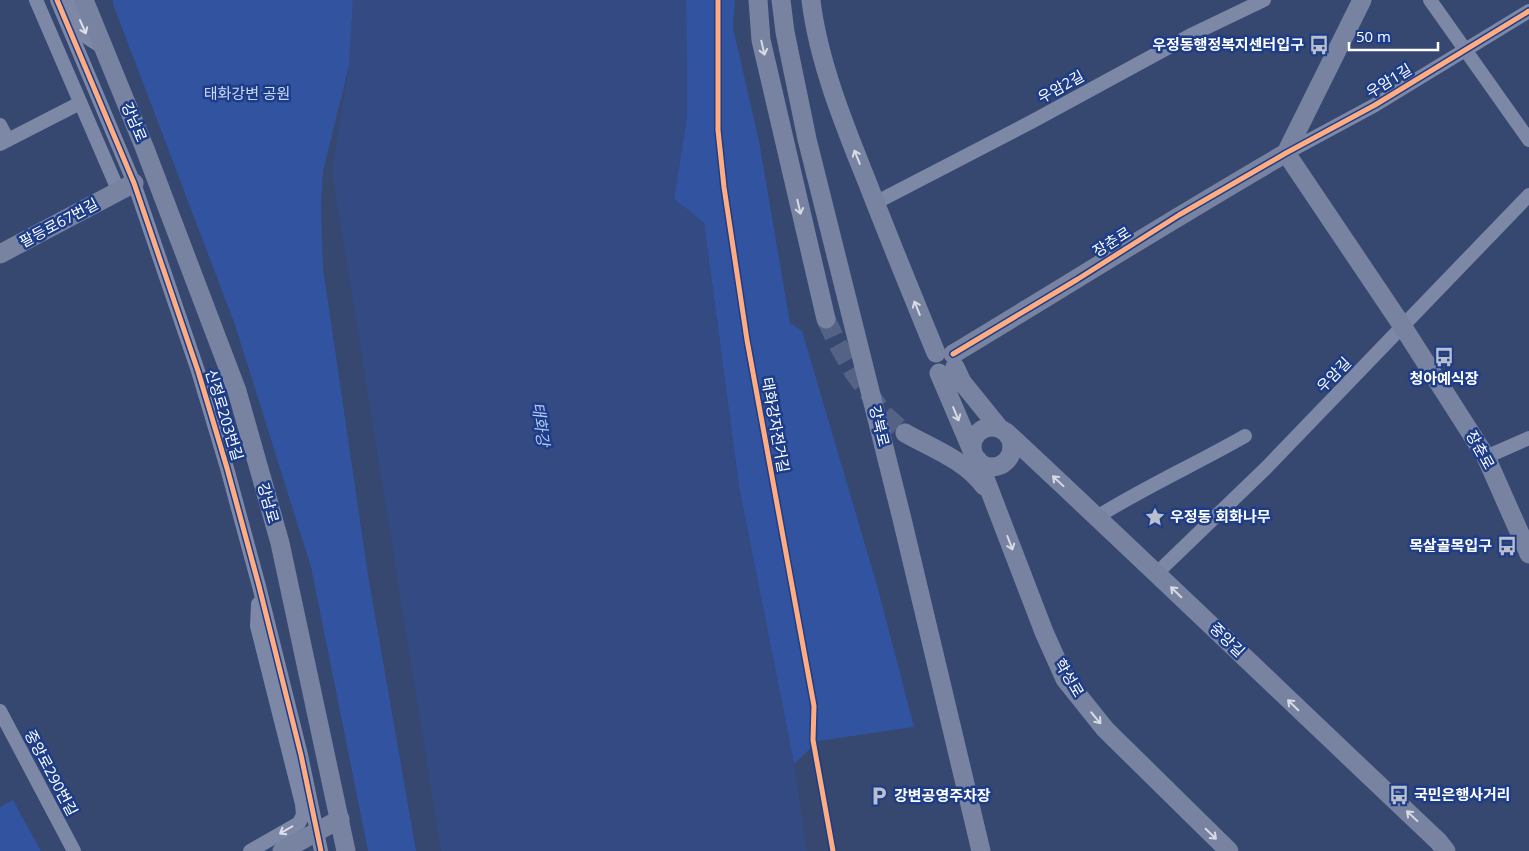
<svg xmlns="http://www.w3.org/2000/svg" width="1529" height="851" font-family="'Open Sans','Noto Sans KR',sans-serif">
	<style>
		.green { fill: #3153a0 }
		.water { fill: #334b82 }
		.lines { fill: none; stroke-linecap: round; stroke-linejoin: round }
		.secondary-tunnel { stroke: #546385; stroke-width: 19; stroke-dasharray: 19 9; stroke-linecap: butt }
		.street { stroke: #7d88a6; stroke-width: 14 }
		.secondary { stroke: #7883a1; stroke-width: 19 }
		.secondary-bridge { stroke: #7883a1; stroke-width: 19 }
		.cycleway-casing { stroke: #1d3d89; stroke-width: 8 }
		.cycleway { stroke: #ffac80; stroke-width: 5 }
		.oneway { stroke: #dee1e9 }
		.oneway2 { stroke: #d6dae3 }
		.labels { text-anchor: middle; stroke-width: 5; stroke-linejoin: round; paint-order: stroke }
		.poi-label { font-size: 15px; font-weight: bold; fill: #fff; stroke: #1d3d89; text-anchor: start }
		.street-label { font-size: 15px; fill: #fff; stroke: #1d3d89 }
		.park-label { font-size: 15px; fill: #ccdaf9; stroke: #1d3d89 }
		.water-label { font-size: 16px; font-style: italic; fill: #b3c7f3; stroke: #1d3d89 }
	</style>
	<rect width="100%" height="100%" fill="#364770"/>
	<!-- green -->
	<path class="green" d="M113,0H353L349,66L323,171L321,206L323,268L368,575L416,851H368L311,567L235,325L113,4Z
		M686,0H735L733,28L759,141L790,323L802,331L877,585L914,727L818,741L794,764L739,487L704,223L674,199L687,116Z
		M13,800L41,851H0V807Z"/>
	<!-- water -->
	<path class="water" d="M353,0H686L687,116L674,199L704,223L739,487L794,764L807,851H441L332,170L349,66Z"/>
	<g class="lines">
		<!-- secondary-tunnel -->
		<path class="secondary-tunnel" d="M826,319L837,343L854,373L884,414L905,433"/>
		<!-- street -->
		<path class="street" d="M36,0L119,192
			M57,0L134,183L198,371L227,468L259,586L301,755L321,851
			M71,0L88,38L102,47
			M1430,0L1529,140
			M0,125L8,140
			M0,144L80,103
			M1286,153L1375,105L1529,11
			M875,203L1033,121L1193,34L1264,0
			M1486,457L1529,438
			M1097,517C1145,487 1196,464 1245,436
			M1157,573L1266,468L1529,195
			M0,711L74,851
			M250,851L299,823L303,815L302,804L257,626L258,604"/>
		<!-- secondary -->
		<path class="secondary" d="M84,0L145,149L237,391L280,543L346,851
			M758,0L761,40L826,319
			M781,0L785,32L807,139L902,519L981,851
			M811,0C818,61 845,127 868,184C890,241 913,297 936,353
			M1362,0L1286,153L1403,327L1486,457L1529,554
			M0,254L134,183
			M953,354C1064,287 1174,218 1286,153
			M955,367L962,382L1000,429
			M939,373L974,455
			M972 447a20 20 0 1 1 40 0a20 20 0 1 1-40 0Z
			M1006,432C1151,567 1294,705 1438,841L1446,851
			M905,433C931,448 965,460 984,486
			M978,460L1044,632L1065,679L1105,729L1229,851"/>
		<!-- secondary-bridge -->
		<path class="secondary-bridge" d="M282,851L340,819"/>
		<defs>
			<path id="cycleway" d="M57,0L134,183L198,371L227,468L259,586L301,755L321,851
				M718,0V130L724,187L747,340L814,706L813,740L833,851
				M953,354L1078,279L1179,215L1286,153L1375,105L1529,11"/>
		</defs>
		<!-- cycleway casing -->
		<use href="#cycleway" class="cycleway-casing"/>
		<!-- cycleway -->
		<use href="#cycleway" class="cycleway"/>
	</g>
	<!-- one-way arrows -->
	<defs><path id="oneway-shaft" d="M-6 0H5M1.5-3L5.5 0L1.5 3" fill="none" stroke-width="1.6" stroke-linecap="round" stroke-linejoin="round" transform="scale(1.25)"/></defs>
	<g class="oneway">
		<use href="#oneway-shaft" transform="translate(83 27) rotate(66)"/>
		<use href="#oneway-shaft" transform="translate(286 830) rotate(150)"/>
	</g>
	<g class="oneway2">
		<use href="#oneway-shaft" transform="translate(763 48) rotate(77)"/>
		<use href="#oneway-shaft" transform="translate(857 157) rotate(-112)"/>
		<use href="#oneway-shaft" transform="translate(799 207) rotate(77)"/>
		<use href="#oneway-shaft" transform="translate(917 308) rotate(-112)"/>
		<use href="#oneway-shaft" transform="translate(956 414) rotate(67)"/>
		<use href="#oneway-shaft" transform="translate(1058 481) rotate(-137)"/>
		<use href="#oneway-shaft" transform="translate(1010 543) rotate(69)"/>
		<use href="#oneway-shaft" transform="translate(1176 592) rotate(-136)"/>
		<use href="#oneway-shaft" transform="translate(1293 705) rotate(-136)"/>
		<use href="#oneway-shaft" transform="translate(1096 718) rotate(50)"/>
		<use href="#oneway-shaft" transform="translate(1412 816) rotate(-137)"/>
		<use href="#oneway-shaft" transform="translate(1211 834) rotate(44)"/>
	</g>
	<!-- icons -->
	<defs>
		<symbol id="bus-bare" viewBox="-9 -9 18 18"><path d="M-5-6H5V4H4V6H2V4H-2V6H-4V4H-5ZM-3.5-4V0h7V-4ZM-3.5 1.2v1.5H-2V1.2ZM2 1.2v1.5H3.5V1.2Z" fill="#b9bfcd" stroke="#1d3d89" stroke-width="2.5" paint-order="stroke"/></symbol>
		<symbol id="sight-bare" viewBox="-9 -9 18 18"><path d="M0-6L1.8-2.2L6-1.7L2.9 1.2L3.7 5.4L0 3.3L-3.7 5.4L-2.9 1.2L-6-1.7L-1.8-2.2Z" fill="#b9bfcd" stroke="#1d3d89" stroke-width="2.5" paint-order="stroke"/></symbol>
		<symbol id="parking-bare" viewBox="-9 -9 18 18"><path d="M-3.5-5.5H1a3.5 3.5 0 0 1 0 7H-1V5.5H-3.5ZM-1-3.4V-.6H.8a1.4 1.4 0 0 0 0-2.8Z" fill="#b9bfcd" stroke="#1d3d89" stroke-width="2.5" paint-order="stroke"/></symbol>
	</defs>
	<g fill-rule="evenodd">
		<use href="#bus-bare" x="1305" y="31" width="28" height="28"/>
		<use href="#bus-bare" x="1430" y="343" width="28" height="28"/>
		<use href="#sight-bare" x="1141" y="503" width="28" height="28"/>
		<use href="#bus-bare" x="1493" y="532" width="28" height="28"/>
		<use href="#bus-bare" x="1385" y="781" width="28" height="28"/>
		<use href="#parking-bare" x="865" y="782" width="28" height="28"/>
	</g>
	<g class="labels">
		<!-- poi labels -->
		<g class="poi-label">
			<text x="1304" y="50" text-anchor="end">우정동행정복지센터입구</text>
			<text x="1444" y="384" text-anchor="middle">청아예식장</text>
			<text x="1170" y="522">우정동 회화나무</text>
			<text x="1492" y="551" text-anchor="end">목살골목입구</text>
			<text x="1414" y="800">국민은행사거리</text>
			<text x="894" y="801">강변공영주차장</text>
		</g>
		<!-- street labels -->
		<g class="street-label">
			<text transform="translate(1389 81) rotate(-31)" y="5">우암1길</text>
			<text transform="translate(1061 87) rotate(-29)" y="5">우암2길</text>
			<text transform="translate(134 122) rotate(67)" y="5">강남로</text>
			<text transform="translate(59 223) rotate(-28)" y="5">팔등로67번길</text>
			<text transform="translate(1112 242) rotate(-32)" y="5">장춘로</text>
			<text transform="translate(1334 375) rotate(-46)" y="5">우암길</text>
			<text transform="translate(224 415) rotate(73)" y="5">신정로203번길</text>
			<text transform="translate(775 425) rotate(80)" y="5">태화강자전거길</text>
			<text transform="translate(879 426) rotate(76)" y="5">강북로</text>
			<text transform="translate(1480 450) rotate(61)" y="5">장춘로</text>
			<text transform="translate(268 503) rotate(74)" y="5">강남로</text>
			<text transform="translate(1227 640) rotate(44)" y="5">중앙길</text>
			<text transform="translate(1069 678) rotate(59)" y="5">학성로</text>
			<text transform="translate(51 773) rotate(62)" y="5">중앙로290번길</text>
		</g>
		<!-- park labels -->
		<g class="park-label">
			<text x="247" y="99">태화강변 공원</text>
		</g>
		<!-- water labels -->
		<g class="water-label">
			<text transform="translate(541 424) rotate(82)" y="6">태화강</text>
		</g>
	</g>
	<!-- scale -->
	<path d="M1349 42v8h89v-8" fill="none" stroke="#ffffff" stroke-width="2.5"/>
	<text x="1356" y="42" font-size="15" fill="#ffffff" stroke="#1d3d89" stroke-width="4" paint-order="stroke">50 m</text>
</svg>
